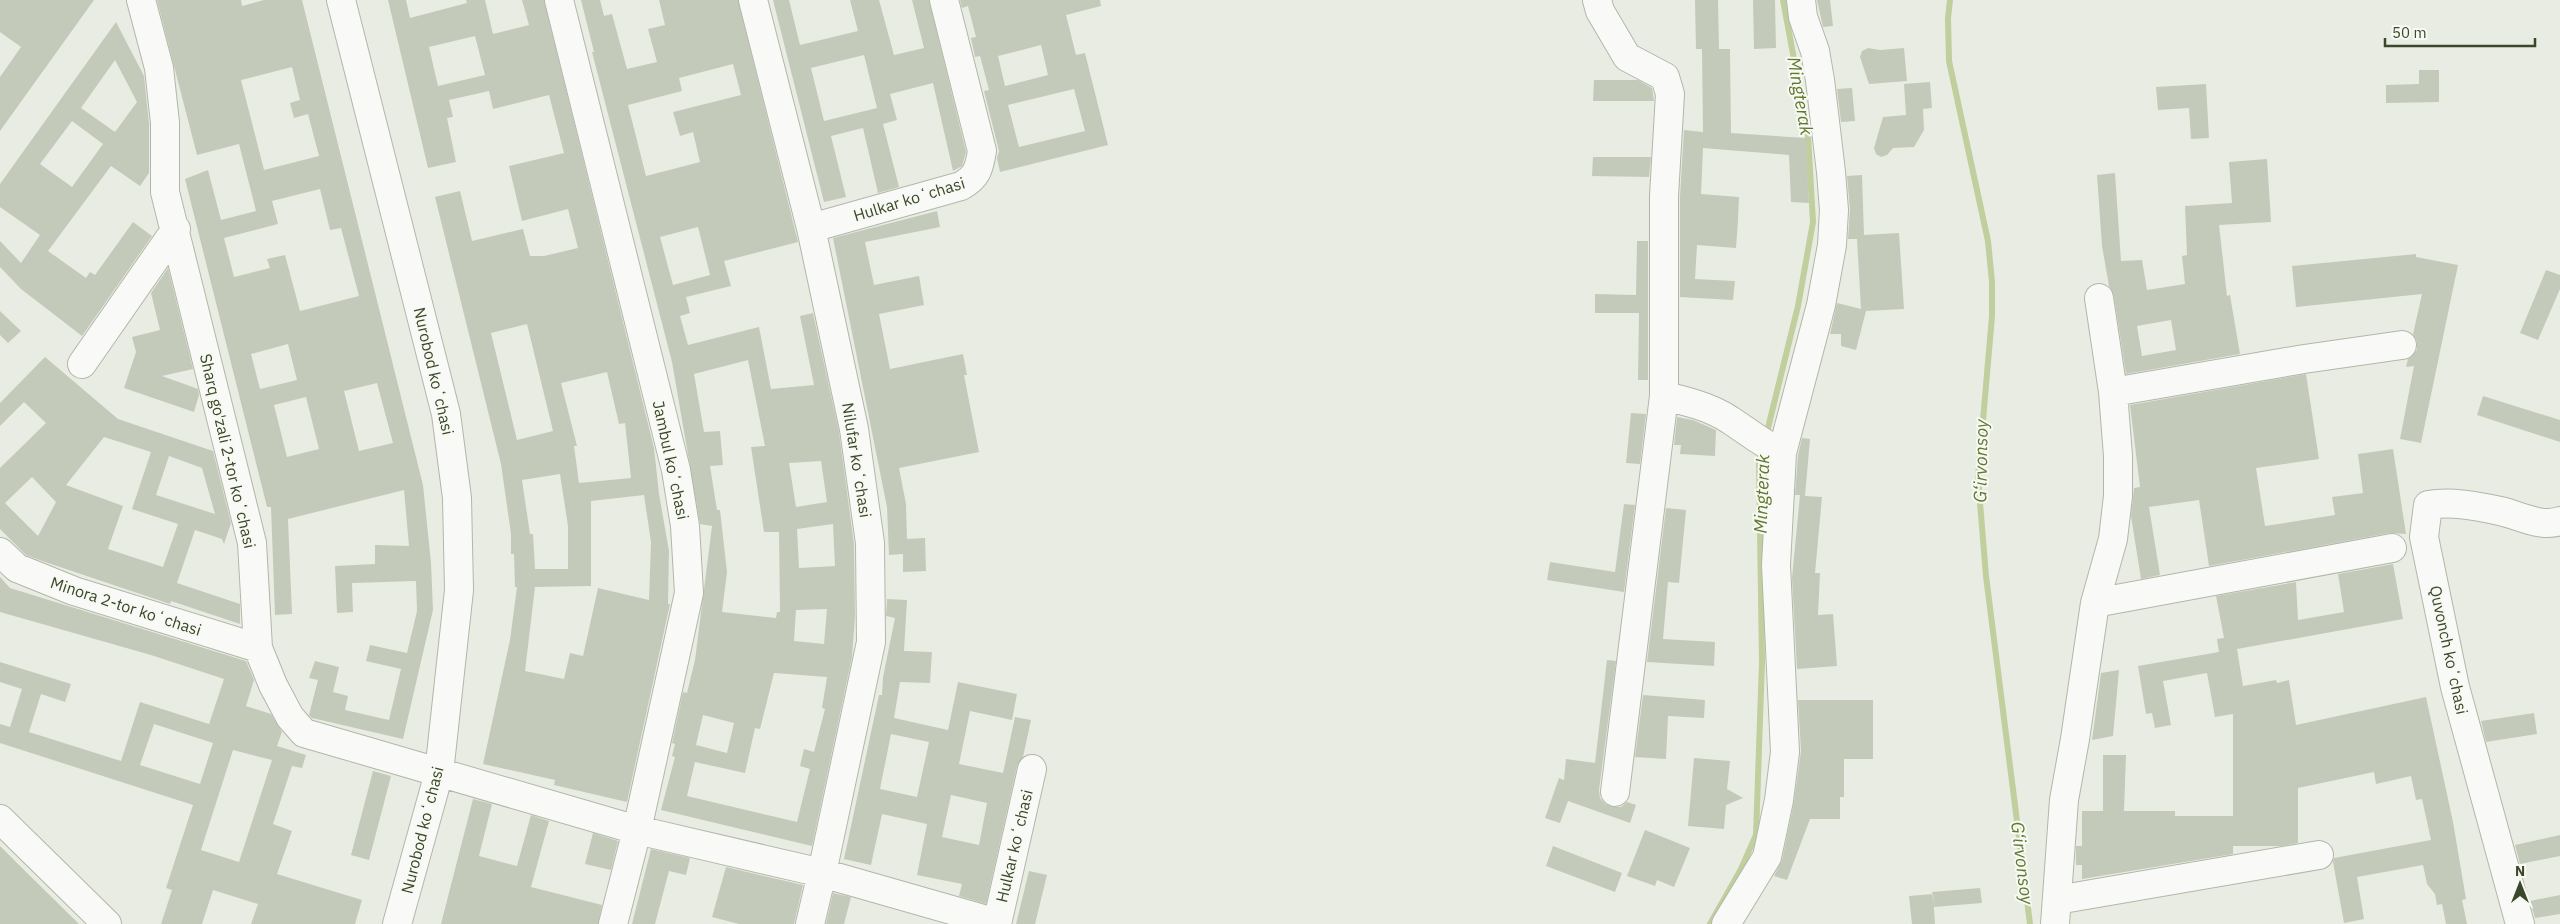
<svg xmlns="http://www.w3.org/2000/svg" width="2560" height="924" font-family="'IBM Plex Sans',sans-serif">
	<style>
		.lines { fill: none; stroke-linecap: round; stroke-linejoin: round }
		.stream { stroke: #c1ce9d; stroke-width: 6 }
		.building { fill: #c4caba; fill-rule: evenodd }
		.minor-casing { stroke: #b1b7a8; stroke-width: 30 }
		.minor { stroke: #f9faf7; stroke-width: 28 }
		.labels { text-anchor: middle; stroke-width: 4; stroke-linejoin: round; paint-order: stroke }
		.street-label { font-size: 16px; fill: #3b462a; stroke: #f7f9f3 }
		.water-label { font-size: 18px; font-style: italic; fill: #62772f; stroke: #f7f9f3 }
	</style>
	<rect width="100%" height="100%" fill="#e9ece3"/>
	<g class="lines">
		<!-- stream -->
		<path class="stream" d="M1950,0L1948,18L1949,61L1988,241L1992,282V316L1978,478L1986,576L2030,924
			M1766,436L1798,306L1813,222L1808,135L1783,0
			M1710,924L1741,869L1756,835L1762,662L1759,461L1762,451"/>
	</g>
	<!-- building -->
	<path class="building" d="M0,0H94L0,131V77L21,47L0,32Z
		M157,0H241L242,6L264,0H302L423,485L431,563L433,610L403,739L312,718L309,715L318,680L309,678L315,661L339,667L333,692L348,696L345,710L389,720L401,669L366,661L370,645L407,653L417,611L416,581L352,583L353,612L337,613L335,566L375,564V545L409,546L404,490L288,519L292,614L275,615L271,507H267L185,179L208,170L221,220L256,211L239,144L197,155ZM292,67L300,100L290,103L294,118L308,114L319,156L264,170L241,80ZM320,189L330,230L341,228L359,296L300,311L285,255L267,259L270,268L234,277L224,238L278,224L272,201ZM288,344L297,380L260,389L251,354ZM377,383L393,443L359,451L344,391ZM306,397L319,449L287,457L274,405Z
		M388,0H406L410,18L467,3L466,0H485L493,34L529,25L522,0H544L654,448L659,494L669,551L668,604H670L627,802L554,785L555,780L483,764L510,640L517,587H515L514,554H511V534L501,464L435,197L460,191L472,241L523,229L530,256H544L578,248L568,209L522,221L509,166L564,153L549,95L493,109L489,91L449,100L453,117L447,118L456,162L428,168ZM475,36L485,75L438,86L429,47ZM527,324L553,431L517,440L491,333ZM607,372L619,424L625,423L631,478L579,483L574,446H577L561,383ZM560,474L568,526V569H535L533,534H530L522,480ZM644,495L651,542L649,600L598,588L583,656L570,653L564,679L525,671L535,587L591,586V501Z
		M581,0H600L604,16L612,14L627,69L657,62L648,29L665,25L659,0H738L798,242L724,261L731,286L686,297L690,313L680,316L688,345L759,327L771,389L814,385L800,316L813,313L839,432L854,544L855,617L852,657L812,846L661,810L675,757L672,756L675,744L672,743L683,692L687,693L695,660L712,526L700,524L672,362L592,52H594ZM733,64L741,95L673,112L680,136L693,132L700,162L646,176L628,105L682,91L679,78ZM698,227L710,275L673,285L660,237ZM748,360L765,446L751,447L764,532H779L780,612H777L776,618L722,612L727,572L720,510H717L710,466L723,465L720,431L704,432L694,374ZM821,461L827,502L796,507L789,463ZM833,524L835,566L799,568L797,529ZM827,609L824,644L794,641L796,610ZM774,673L827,677L822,708L825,709L814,752L804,749L800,766L810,769L797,822L687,796L695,762L745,773L755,728L760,729ZM703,715L734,723L727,753L696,745Z
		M773,0H789L800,45L858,31L850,0H879L894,55L924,48L912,0H929L966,152L962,166L953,171L933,83L890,94L897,120L883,124L899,187L878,193L863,128L831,136L846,197L824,202ZM864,55L877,108L824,121L811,68Z
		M960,0H1100L1101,6L1066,15L1076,55L1085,53L1108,145L1000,172L997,158L999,151L984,91L989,90L980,56L975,57L971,38L976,37L968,6L962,8ZM1041,45L1048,75L1005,86L998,56ZM1074,89L1085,131L1019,147L1008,105Z
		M1695,0H1718L1719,49H1730L1731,133L1806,138L1809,203L1791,202L1789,155L1703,148L1701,194L1739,197L1738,220L1736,248L1697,245L1695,279L1735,281L1733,300L1680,297V196L1684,130L1703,132L1702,49H1696Z
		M1753,0H1775L1776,48L1754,49Z
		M1817,0H1830L1833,26L1823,27Z
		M116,22L144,76L149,124V173L140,186L111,166L48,251L86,278L90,272L95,275L133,222L152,236L82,336L21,289L0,267V241L21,263L40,235L0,207V184ZM115,60L137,102L115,132L81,108ZM72,121L103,144L72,187L40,164Z
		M1868,48L1880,50L1904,48L1907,81L1869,84L1860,57L1862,51Z
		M2419,70H2439V102L2386,103V85L2419,84Z
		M1594,80H1638L1652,88L1654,101H1593Z
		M1930,82L1932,108L1923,109L1924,130L1914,147L1893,148L1887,155L1881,157L1876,154L1874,148L1883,117L1906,115L1904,84Z
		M2206,84L2209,138L2191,139L2189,108L2158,110L2156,87Z
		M1852,88L1855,121L1841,122L1837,89Z
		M1593,157H1651L1649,177L1592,176Z
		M2267,159L2271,222L2219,225L2227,296L2230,295L2240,354L2126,374L2114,296L2109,286L2102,246L2097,175L2115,173L2121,261L2142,260L2147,290L2185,284L2182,256L2187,255L2185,206L2232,203L2229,162ZM2171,320L2176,350L2142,356L2137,326Z
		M1862,175L1864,235L1899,233L1904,309L1866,311L1856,350L1841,346V334H1830L1837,303L1861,309L1857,239H1848L1850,209L1847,176Z
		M937,211L940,227L865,242L874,285L919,276L924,305L879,314L890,369L963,354L967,375H964L979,452L899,468L906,504L907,539L925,538L926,571L903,572V554L889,555L887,507L833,238Z
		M1637,241H1648V380H1638L1639,313H1595V294L1636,295Z
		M2416,254V257L2458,265L2421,443L2400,439L2414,366L2406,367L2408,359L2417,350V342L2413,334L2422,294L2296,307L2292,266Z
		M168,268L193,369L162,376L198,389L199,395L194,412L124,388L136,352L132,337L160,330L151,293Z
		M2546,270L2560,275V289L2538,340L2520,333Z
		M0,311L21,331L8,343L0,335Z
		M45,357L118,419L213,451L231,523L224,544L222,539L195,530L177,583L240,604V624L171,601L170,604L42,561L26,555L0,529V468L46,423L24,402L0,426V403ZM104,437L151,452L132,509L178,524L163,567L108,549L123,506L66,485ZM169,456L202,468L215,514L156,495ZM32,477L56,502L38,536L5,503Z
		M2306,374L2319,459L2256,468L2265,526L2335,515L2332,497L2363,493L2358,454L2393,449L2406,534L2389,533L2209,566L2199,500L2149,507L2160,575L2141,579L2131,516L2134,488L2140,487L2130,405Z
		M2483,396L2560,420V442L2477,415Z
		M1631,413L1646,414L1640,464L1626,463Z
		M1677,417L1693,420L1716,430L1715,456L1680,454L1681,445H1674Z
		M1802,438L1810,439L1805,496L1822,497L1815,573H1820L1818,615L1833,614L1837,666L1797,669L1792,578L1800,495H1795L1798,455Z
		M1624,504L1635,505L1624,592L1547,580L1550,562L1615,572Z
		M1666,508L1686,510L1679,583L1668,582L1663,639L1715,642L1714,666L1647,662Z
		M2393,564L2403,619L2237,649L2243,686L2276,680L2277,683L2289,680L2296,725L2426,697L2453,822L2466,899L2462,900L2467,924H2446L2442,904L2437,905L2435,894L2427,884L2423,865L2357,877L2364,919L2344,923L2333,862L2334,858L2431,840L2422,799L2416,800L2411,776L2376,784L2374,772L2298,788V843L2282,846H2233V854L2082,879V865H2076V846H2082V811H2103V755H2126L2124,811H2175V816H2233V714L2215,717L2207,673L2163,681L2171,725L2155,728L2152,713L2146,714L2138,666L2219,652L2217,639L2224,638L2216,596L2296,582L2298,620L2344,612L2338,574Z
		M0,577L10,588L246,661L254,680L246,706L271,714L282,732L277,746L306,755L302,768L292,766L273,824L292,831L277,874L362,900L355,924H251L258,904L213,890L202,924H161L172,890L166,888L193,805L0,743V724L10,727L22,689L0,682V662L71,684L65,702L41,694L29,732L121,761L140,702L209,724L224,679L151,655L0,612ZM154,724L213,743L200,784L140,765ZM233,750L272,760L239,862L201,850Z
		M887,599L907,600L904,651L932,652L930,683L900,682L894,718L948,730L958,682L1017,694L1012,720L970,711L959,764L1003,773L1015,717L1031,720L1023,757L1017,766L986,904L959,896L962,884L917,875L927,824L882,814L871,865L844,859L879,695H882L883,677L895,618L886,616ZM891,734L929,742L917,797L880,789ZM951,795L987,803L979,845L942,837Z
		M1607,660L1616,661L1599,790L1600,798L1605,804L1613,807H1621L1627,802L1636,805L1630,823L1568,801L1560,823L1545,818L1559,778L1564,780L1566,759L1595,763Z
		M2119,670L2113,736L2092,740L2101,673Z
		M1643,695L1705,700L1704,718L1668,716L1666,759L1635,757Z
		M1798,700H1873V759H1844V797H1840V819H1810L1787,880L1774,876L1782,860L1794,802L1801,751Z
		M2534,713L2537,734L2486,742L2481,721Z
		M1694,758L1730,761L1727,789L1743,798L1726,805L1724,829L1688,826Z
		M373,771L391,776L369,860L351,855Z
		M473,799L492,804L479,856L517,866L531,815L549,821L531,887L602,905L598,924H441Z
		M1645,830L1690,848L1674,887L1657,880L1655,886L1627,876Z
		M593,833L618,841L611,870L585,864Z
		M2560,835V856L2520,864L2515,845Z
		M0,846L17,863L79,924H0Z
		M1553,846L1622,873L1615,892L1546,866Z
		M651,849L690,858L686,875L669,871L655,924H632Z
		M726,867L803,885L794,924H739L712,917Z
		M1029,871L1047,875L1035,924H1016Z
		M1980,888L1982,903L1934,907L1932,892Z
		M833,893L851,897L844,924H826Z
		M1933,894L1935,924H1912L1909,896Z
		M2560,895V914L2535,918L2530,901Z"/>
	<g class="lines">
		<defs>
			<path id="minor" d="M141,0L159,68L165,123V192L252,543L258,648L273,685L290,717L304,733L637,830L822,873L997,923
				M341,0L446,414L457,498L459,590L439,773L397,924
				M559,0L676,470L685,526L689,593L637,830L613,924
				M753,0L811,228L854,429L870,543L871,642L822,873L810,924
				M1597,0L1600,11L1627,57L1665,77L1670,94L1664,196V396L1615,792
				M811,228L961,186C977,177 979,169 982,151L944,0
				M2099,298L2113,392
				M82,364L176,229
				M1664,396C1686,401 1711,407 1730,420C1747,431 1763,444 1782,453
				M0,552L17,568L74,591L258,648
				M2095,603L2392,548
				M0,819L107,924
				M2057,900L2319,855
				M997,924L1032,769
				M1726,924L1767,857L1779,800L1785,752L1776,565L1782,453L1821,305L1832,245L1834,210L1831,172L1820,80L1815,51L1803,17L1801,0
				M2055,924L2064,800L2075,739L2095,603L2113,539L2118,496V456L2113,392L2304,359L2402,345
				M2520,924L2455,687L2424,537L2428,505C2451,501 2477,506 2500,511C2519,515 2541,528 2560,521"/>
		</defs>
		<!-- minor casing -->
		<use href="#minor" class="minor-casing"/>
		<!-- minor -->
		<use href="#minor" class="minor"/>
	</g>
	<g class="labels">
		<!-- street labels -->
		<g class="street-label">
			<text transform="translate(909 199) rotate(-17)" y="6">Hulkar koʻchasi</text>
			<text transform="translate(434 371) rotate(77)" y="6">Nurobod koʻchasi</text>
			<text transform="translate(228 451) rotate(77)" y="6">Sharq go'zali 2-tor koʻchasi</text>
			<text transform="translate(671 460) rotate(78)" y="6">Jambul koʻchasi</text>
			<text transform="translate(857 460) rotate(81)" y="6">Nilufar koʻchasi</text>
			<text transform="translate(126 606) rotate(18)" y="6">Minora 2-tor koʻchasi</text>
			<text transform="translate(2449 650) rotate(78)" y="6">Quvonch koʻchasi</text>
			<text transform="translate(422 830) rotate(-76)" y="6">Nurobod koʻchasi</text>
			<text transform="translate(1014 846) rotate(-77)" y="6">Hulkar koʻchasi</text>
		</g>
		<!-- water labels -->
		<g class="water-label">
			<text transform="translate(1800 96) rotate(80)" y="6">Mingterak</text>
			<text transform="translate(1981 461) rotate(-89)" y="6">G‘irvonsoy</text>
			<text transform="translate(1762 494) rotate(-88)" y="6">Mingterak</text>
			<text transform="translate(2022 863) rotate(83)" y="6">G‘irvonsoy</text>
		</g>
	</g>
	<!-- north arrow -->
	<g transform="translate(2520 884)" stroke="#f7f9f3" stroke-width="4" paint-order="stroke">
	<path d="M0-4L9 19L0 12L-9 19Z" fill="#3b462a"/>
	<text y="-8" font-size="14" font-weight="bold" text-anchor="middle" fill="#3b462a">N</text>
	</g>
	<!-- scale -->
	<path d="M2385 38v8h150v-8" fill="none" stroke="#3b462a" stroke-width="2.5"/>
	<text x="2392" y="38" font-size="15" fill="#3b462a" stroke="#f7f9f3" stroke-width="4" paint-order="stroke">50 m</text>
</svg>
